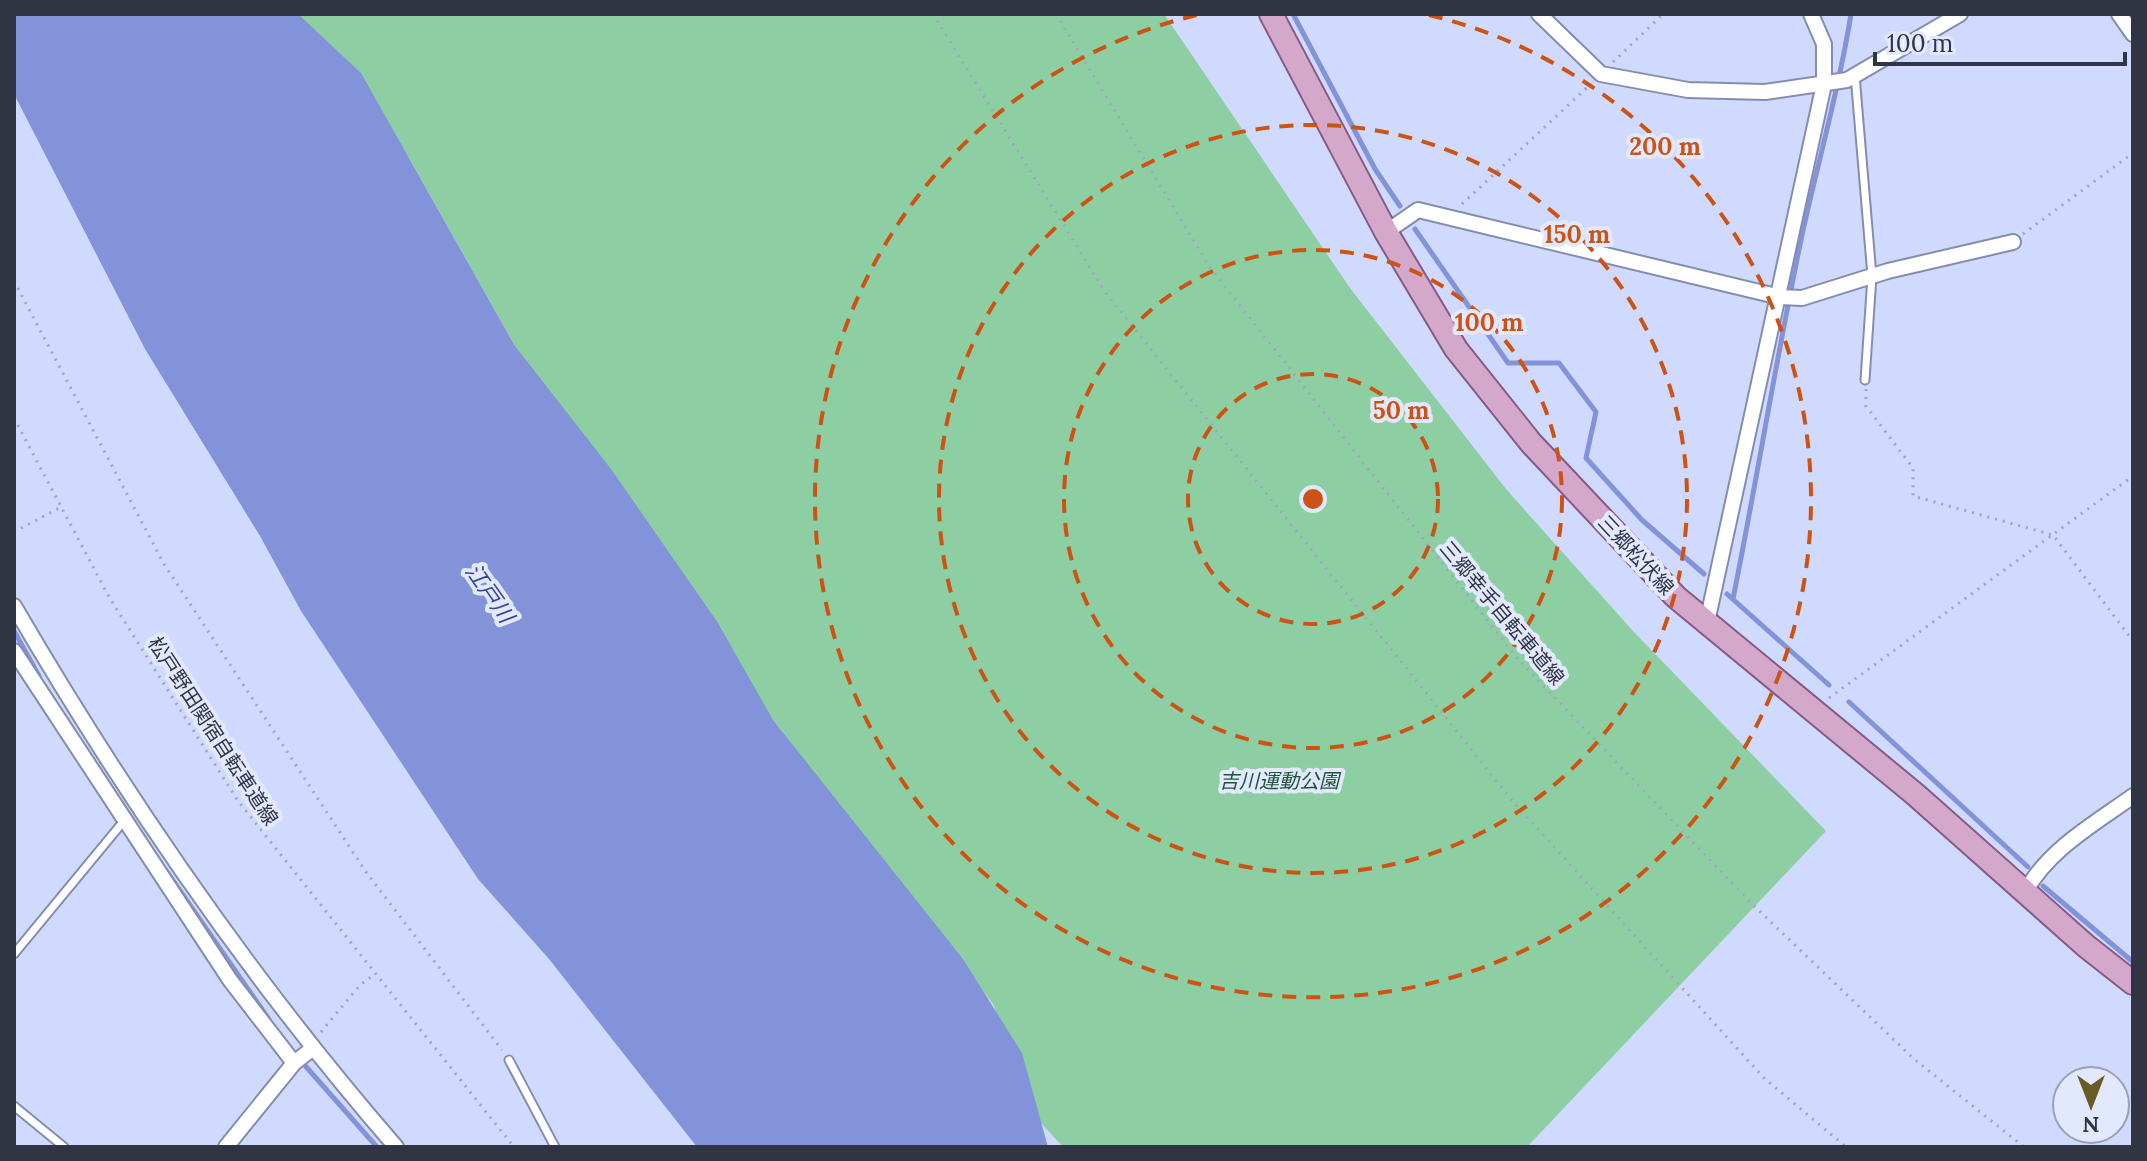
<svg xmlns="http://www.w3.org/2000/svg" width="2147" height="1161" font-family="Lora,'Noto Sans JP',serif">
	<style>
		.green { fill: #8dcfa2 }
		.water { fill: #8393da }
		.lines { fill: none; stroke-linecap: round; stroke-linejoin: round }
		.stream { stroke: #8393da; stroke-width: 5 }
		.service-casing { stroke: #858daf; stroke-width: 11 }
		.minor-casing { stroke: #858daf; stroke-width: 18 }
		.primary-casing { stroke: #875a85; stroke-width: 26 }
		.path { stroke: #9ea6c4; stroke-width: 3; stroke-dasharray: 2 6; stroke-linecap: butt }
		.service { stroke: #fff; stroke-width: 7 }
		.minor { stroke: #fff; stroke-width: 14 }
		.primary { stroke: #d3a8cb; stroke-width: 22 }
		.ring { fill: none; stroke: #cd5314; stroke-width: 4; stroke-dasharray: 14 10 }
		.labels { text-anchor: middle; stroke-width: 8; stroke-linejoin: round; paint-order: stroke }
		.street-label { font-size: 20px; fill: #313443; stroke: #e2e8fe }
		.park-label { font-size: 20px; font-style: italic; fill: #1e5634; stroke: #e2e8fe }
		.water-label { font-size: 22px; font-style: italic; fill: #3a4498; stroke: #e2e8fe }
		.centre { fill: #cd5314; stroke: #e2e8fe; stroke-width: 4 }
		.ring-label { font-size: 24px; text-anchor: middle; font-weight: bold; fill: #cd5314; stroke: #e2e8fe; stroke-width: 8; stroke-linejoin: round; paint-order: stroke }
	</style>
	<rect width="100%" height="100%" fill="#d0daff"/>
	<!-- green -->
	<path class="green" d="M290,14H1164L1350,288L1506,489L1633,631L1826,831L1527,1147H1063L1040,1122L993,1004L773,720L515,346L408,156Z"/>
	<!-- water -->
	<path class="water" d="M14,14H298L361,73L515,346L611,469L718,623L773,720L963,959L1022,1053L1048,1147H697L549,959L478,879L301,611L260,536L145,349L14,94Z"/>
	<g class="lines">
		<!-- stream -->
		<path class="stream" d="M1293,14L1375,169L1400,206
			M1415,229L1508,363H1559L1596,412L1586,458L1642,520L1704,574
			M1727,594L1829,685
			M1733,599C1757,479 1776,360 1801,240C1817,164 1839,91 1851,14
			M14,631L39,676
			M1849,702L2028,867
			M167,872L268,1018
			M2043,886L2133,962
			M301,1061L377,1147"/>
		<defs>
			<path id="service" d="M1855,75L1872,276L1865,380
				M14,954L123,822
				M509,1060L555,1147
				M14,1106L64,1147"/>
			<path id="minor" d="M1539,14L1601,74L1688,90L1765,92L1847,80L1960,14
				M2119,14L2133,34
				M1386,232L1418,210L1780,297L1802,298L1888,271L2013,242
				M14,606C126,798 251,980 396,1147
				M1707,622L1824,84V44L1811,14
				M14,651L230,980L294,1063
				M2025,892C2049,849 2094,824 2133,796
				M226,1147L294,1063L312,1049"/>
			<path id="primary" d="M1271,14L1386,232L1456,349L1531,443L1676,597L1916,795L2086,946L2133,983"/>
		</defs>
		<!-- service casing -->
		<use href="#service" class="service-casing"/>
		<!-- minor casing -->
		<use href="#minor" class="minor-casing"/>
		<!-- primary casing -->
		<use href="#primary" class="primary-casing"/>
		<!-- path -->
		<path class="path" d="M933,14L1105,292L1515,804L1764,1078L1846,1147
			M1056,14L1209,266L1516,657L1751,903L1914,1059L2024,1147
			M1613,62L1663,14
			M1462,204L1591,84
			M2023,234L2133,153
			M14,281L164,564L366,872L502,1050
			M1866,389V406L1913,468V496L2053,535L2133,641
			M14,418L109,597L238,801L514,1147
			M14,532L61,507
			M1829,698L2133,476
			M321,1032L360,985L375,974"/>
		<!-- service -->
		<use href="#service" class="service"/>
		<!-- minor -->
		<use href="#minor" class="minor"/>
		<!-- primary -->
		<use href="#primary" class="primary"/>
	</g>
	<!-- distance rings -->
	<g class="ring">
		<circle cx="1313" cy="499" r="125"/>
		<circle cx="1313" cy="499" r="249"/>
		<circle cx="1313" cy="499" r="374"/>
		<path d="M1429 15A498 498 0 1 1 1197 15"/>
	</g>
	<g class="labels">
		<!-- street labels -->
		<g class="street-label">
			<text transform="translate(1636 555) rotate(47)" y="7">三郷松伏線</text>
			<text transform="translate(1502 613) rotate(50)" y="7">三郷幸手自転車道線</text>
			<text transform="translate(213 731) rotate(57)" y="7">松戸野田関宿自転車道線</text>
		</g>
		<!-- park labels -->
		<g class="park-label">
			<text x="1279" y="788">吉川運動公園</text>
		</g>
		<!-- water labels -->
		<g class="water-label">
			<text transform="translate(490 593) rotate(55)" y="8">江戸川</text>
		</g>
	</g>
	<circle cx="1313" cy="499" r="12" class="centre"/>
	<g class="ring-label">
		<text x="1665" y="155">200 m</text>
		<text x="1577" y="243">150 m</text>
		<text x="1489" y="331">100 m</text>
		<text x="1401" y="419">50 m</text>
	</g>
	<!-- border -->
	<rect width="2147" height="1161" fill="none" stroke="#313443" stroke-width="32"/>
	<!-- north arrow -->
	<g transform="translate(2091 1105) rotate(180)"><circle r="38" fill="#e2e8fe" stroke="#9ba0b3" stroke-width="2"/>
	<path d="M0-6L14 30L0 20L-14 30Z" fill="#695b28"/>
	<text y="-12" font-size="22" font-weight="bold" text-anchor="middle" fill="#313443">N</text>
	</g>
	<!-- scale -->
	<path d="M1875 52v12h250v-12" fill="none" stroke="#313443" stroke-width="4"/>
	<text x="1887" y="52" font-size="24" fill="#313443" stroke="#e2e8fe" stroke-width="6" paint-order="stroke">100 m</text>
</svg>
